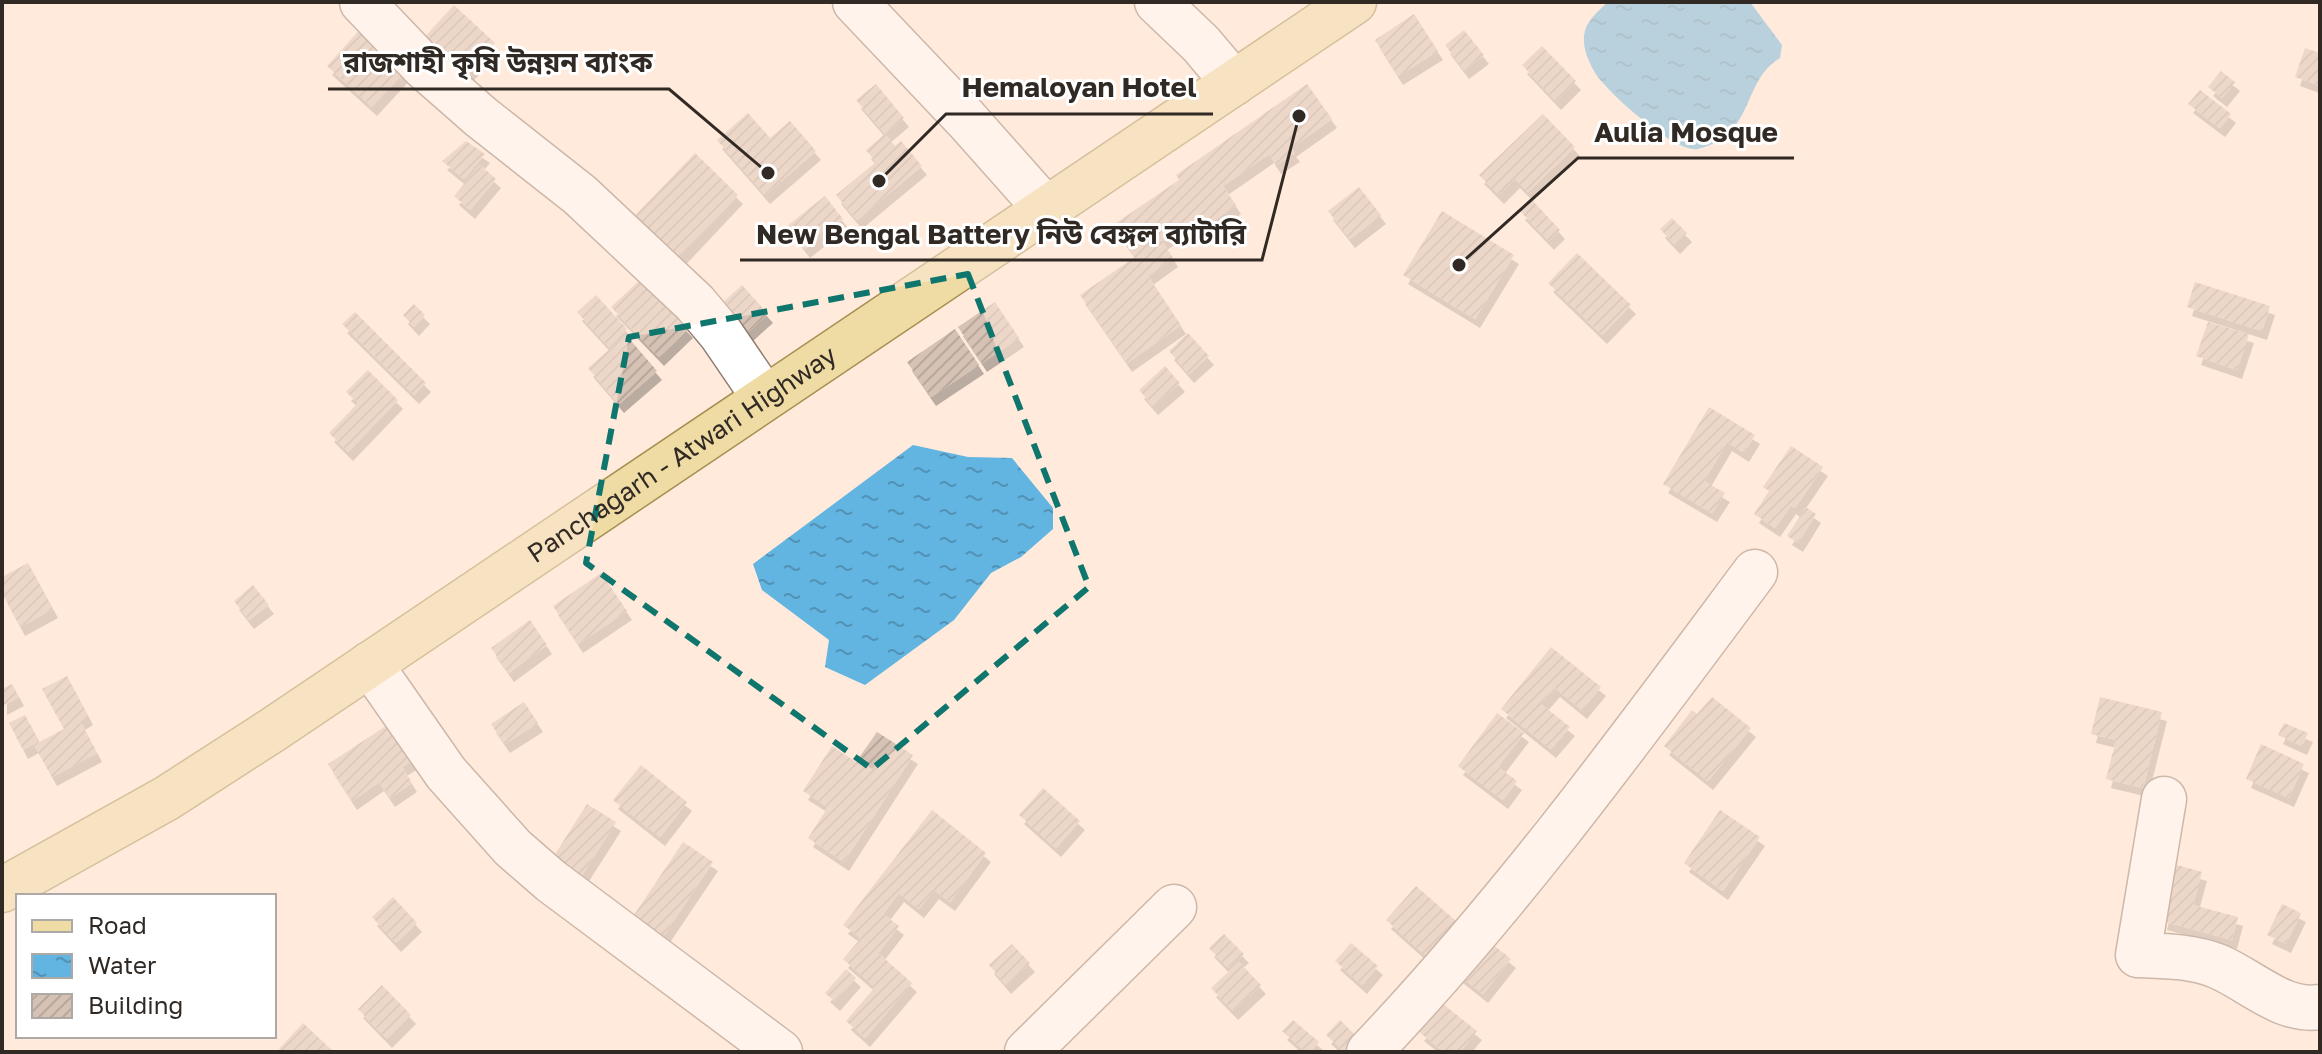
<svg xmlns="http://www.w3.org/2000/svg" width="2322" height="1054" font-family="'Golos Text','Noto Sans Bengali',sans-serif">
	<style>
		.water { fill: url(#water-ripples) }
		.building { fill: url(#building-hatch); filter: url(#shadow) }
		.lines { fill: none; stroke-linecap: round; stroke-linejoin: round }
		.minor-casing { stroke: #8f7c6f; stroke-width: 47 }
		.major-casing { stroke: #a58e50; stroke-width: 47 }
		.minor { stroke: #fff; stroke-width: 44 }
		.major { stroke: #eedca4; stroke-width: 44 }
		.marked { fill: none; stroke: #0f766e; stroke-width: 6; stroke-dasharray: 16 10; stroke-linejoin: round }
		.labels { text-anchor: middle; stroke-width: 6; stroke-linejoin: round; paint-order: stroke }
		.street-label { font-size: 26px; fill: #312924; stroke: #fff }
		.leader { fill: none; stroke: #312924; stroke-width: 3 }
		.callout-dot { fill: #312924; stroke: #fff; stroke-width: 3 }
		.callout-label { font-size: 28px; text-anchor: middle; font-weight: bold; fill: #312924; stroke: #fff; stroke-width: 6; stroke-linejoin: round; paint-order: stroke }
	</style>
	<defs>
		<pattern id="water-ripples" width="26" height="14" patternUnits="userSpaceOnUse" patternTransform="scale(2)"><rect width="26" height="14" fill="#62b4e1"/><path d="M2 4q2-2 4 0t4 0M15 11q2-2 4 0t4 0" fill="none" stroke="#5192b6"/></pattern>
		<pattern id="building-hatch" width="6" height="6" patternUnits="userSpaceOnUse" patternTransform="scale(2)"><rect width="6" height="6" fill="#d6c2b4"/><path d="M-1 1l2-2M0 6l6-6M5 7l2-2" fill="none" stroke="#b8a79b"/></pattern>
		<filter id="shadow"><feDropShadow dx="5" dy="9" stdDeviation="0" flood-color="#0004"/></filter>
	</defs>
	<rect width="100%" height="100%" fill="#ffeadb"/>
	<!-- water -->
	<path class="water" d="M1608,2H1750L1782,45L1780,58C1741,81 1756,135 1698,149C1676,154 1605,91 1594,71C1588,60 1583,49 1584,36C1585,22 1598,11 1608,2Z
		M913,445L968,457L1012,458L1053,508V529L1021,557L991,573L954,620L865,685L825,667L829,640L762,590L753,564Z"/>
	<!-- building -->
	<path class="building" d="M454,5L495,43L461,80L419,43Z
		M1414,14L1438,51L1398,76L1375,40Z
		M362,27L408,68L372,107L327,66Z
		M1464,30L1484,55L1464,70L1445,45Z
		M1542,46L1576,81L1556,101L1522,65Z
		M2305,48L2320,53V86L2295,77Z
		M2221,71L2235,82L2222,98L2208,87Z
		M876,84L904,118L885,134L856,100Z
		M1307,84L1332,119L1291,148L1295,153L1276,165L1269,154L1223,186L1236,205L1209,224L1202,214L1162,241L1173,258L1148,276L1181,325L1127,363L1080,295L1135,257L1113,225L1179,180L1176,175Z
		M2200,90L2231,114L2220,128L2188,104Z
		M748,113L770,138L790,121L816,151L765,195L717,140Z
		M1543,114L1575,147L1528,192L1515,179L1499,195L1479,175Z
		M885,134L895,146L901,141L922,166L857,220L836,195L876,162L866,150Z
		M466,141L485,154L464,179L442,161Z
		M695,153L738,195L672,265L628,223Z
		M480,165L496,179L470,210L454,196Z
		M1359,187L1381,215L1350,239L1328,211Z
		M825,196L843,219L805,249L787,226Z
		M1532,200L1560,230L1549,241L1520,211Z
		M1442,211L1514,255L1475,319L1403,275Z
		M1672,218L1687,233L1675,245L1660,229Z
		M1577,253L1631,305L1602,335L1548,283Z
		M641,279L688,329L659,357L611,307Z
		M2195,282L2270,306L2262,331L2187,307Z
		M742,285L768,314L747,333L721,304Z
		M596,295L627,329L609,347L577,312Z
		M995,302L1019,338L982,363L958,327Z
		M414,304L425,315L414,327L403,315Z
		M355,312L426,383L414,395L342,324Z
		M2208,322L2249,334L2237,370L2196,356Z
		M955,329L979,365L931,397L907,362Z
		M1188,333L1209,356L1189,374L1169,351Z
		M626,335L657,371L619,404L588,368Z
		M1165,366L1180,383L1153,406L1139,390Z
		M368,370L398,400L348,452L329,433L358,403L346,392Z
		M1709,407L1755,435L1744,453L1727,442L1704,481L1725,493L1712,513L1663,484Z
		M1791,446L1823,467L1795,508L1791,505L1775,528L1754,514L1769,491L1763,487Z
		M1806,507L1816,514L1798,543L1787,536Z
		M28,563L53,609L20,627L2,593V577Z
		M601,573L627,611L578,644L553,606Z
		M253,585L269,605L249,620L234,601Z
		M530,620L547,645L509,673L491,648Z
		M1551,647L1601,687L1582,710L1555,688L1541,704L1570,727L1551,749L1501,709Z
		M67,676L88,716L80,721L97,753L52,777L34,745L64,729L42,689Z
		M12,684L19,697L2,706V689Z
		M1712,697L1751,728L1708,781L1664,746L1692,710L1697,714Z
		M2100,697L2162,712L2143,788L2106,779L2116,740L2091,734Z
		M524,702L538,723L505,744L491,724Z
		M1497,713L1524,733L1498,767L1517,781L1503,800L1458,766Z
		M25,715L39,741L23,750L9,723Z
		M2284,723L2308,733L2302,746L2278,735Z
		M389,724L413,760L402,767L412,783L390,798L379,782L352,801L328,764Z
		M877,732L913,755L844,862L808,838L828,807L803,791L832,746L856,762Z
		M2261,744L2304,764L2289,798L2246,779Z
		M641,765L687,802L660,837L613,800Z
		M1043,788L1080,821L1056,848L1019,815Z
		M587,804L616,822L581,877L552,859Z
		M932,810L986,853L950,902L934,890L919,909L899,893L883,914L899,926L879,952L868,944L912,983L865,1038L846,1021L875,987L843,959L861,938L843,925Z
		M1720,810L1760,837L1723,891L1684,863Z
		M683,842L713,862L660,941L630,921Z
		M2177,865L2202,872L2193,905L2238,917L2232,940L2162,921Z
		M1416,886L1463,927L1433,962L1386,920Z
		M393,897L417,923L396,943L372,917Z
		M2282,904L2301,913L2286,944L2267,935Z
		M1224,934L1244,954L1228,968L1209,948Z
		M1482,936L1511,959L1483,994L1454,971Z
		M1351,943L1378,966L1362,985L1335,961Z
		M1012,944L1030,963L1006,985L989,965Z
		M1239,962L1261,985L1233,1011L1211,988Z
		M846,969L856,978L835,1002L825,993Z
		M382,985L411,1015L387,1039L358,1009Z
		M1443,1004L1477,1031L1460,1052H1444L1419,1032Z
		M1293,1020L1319,1042L1310,1052H1306L1282,1031Z
		M1340,1020L1358,1038L1345,1052L1326,1035Z
		M303,1023L334,1052H282L279,1049Z"/>
	<g class="lines">
		<defs>
			<path id="minor" d="M362,2L424,67L481,117L580,195L695,303L721,334L764,397
				M855,2L966,119L1046,209
				M1157,2L1201,44L1234,83
				M370,664L446,773L513,848L551,881L780,1052
				M2164,799L2138,955C2165,956 2192,956 2217,966C2251,980 2282,1013 2320,1007
				M1027,1052L1174,907
				M1369,1052C1511,903 1632,737 1755,572"/>
			<g id="major">
				<path id="s1" d="M2,890L167,798L274,729L1354,2"/>
			</g>
		</defs>
		<!-- minor casing -->
		<use href="#minor" class="minor-casing"/>
		<!-- major casing -->
		<use href="#major" class="major-casing"/>
		<!-- minor -->
		<use href="#minor" class="minor"/>
		<!-- major -->
		<use href="#major" class="major"/>
	</g>
	<!-- marked area -->
	<path d="M0 0H2322V1054H0ZM968,274L1089,587L872,769L586,563L629,337Z" fill="#ffeadb" fill-opacity=".55" fill-rule="evenodd"/>
	<path class="marked" d="M968,274L1089,587L872,769L586,563L629,337Z"/>
	<g class="labels">
		<!-- street labels -->
		<g class="street-label">
			<text dy="9" stroke="none"><textPath href="#s1" startOffset="808">Panchagarh - Atwari Highway</textPath></text>
		</g>
	</g>
	<!-- callouts -->
	<path class="leader" d="M768 173L669 89H328M879 181L946 114H1213M1459 265L1578 158H1794M1299 116L1262 260H740"/>
	<g class="callout-dot">
		<circle cx="768" cy="173" r="8"/>
		<circle cx="879" cy="181" r="8"/>
		<circle cx="1459" cy="265" r="8"/>
		<circle cx="1299" cy="116" r="8"/>
	</g>
	<g class="callout-label">
		<text x="498" y="72">রাজশাহী কৃষি উন্নয়ন ব্যাংক</text>
		<text x="1079" y="97">Hemaloyan Hotel</text>
		<text x="1686" y="142">Aulia Mosque</text>
		<text x="1001" y="244">New Bengal Battery নিউ বেঙ্গল ব্যাটারি</text>
	</g>
	<!-- border -->
	<rect width="2322" height="1054" fill="none" stroke="#312924" stroke-width="8"/>
	<!-- legend -->
	<rect x="16" y="894" width="260" height="144" fill="#ffffff" stroke="#ada9a7" stroke-width="2"/>
	<rect x="32" y="920" width="40" height="12" fill="#eedca4" stroke="#ada9a7" stroke-width="2"/>
	<text x="88" y="934" font-size="24" fill="#312924">Road</text>
	<rect x="32" y="954" width="40" height="24" fill="url(#water-ripples)" stroke="#ada9a7" stroke-width="2"/>
	<text x="88" y="974" font-size="24" fill="#312924">Water</text>
	<rect x="32" y="994" width="40" height="24" fill="url(#building-hatch)" stroke="#ada9a7" stroke-width="2"/>
	<text x="88" y="1014" font-size="24" fill="#312924">Building</text>
</svg>
